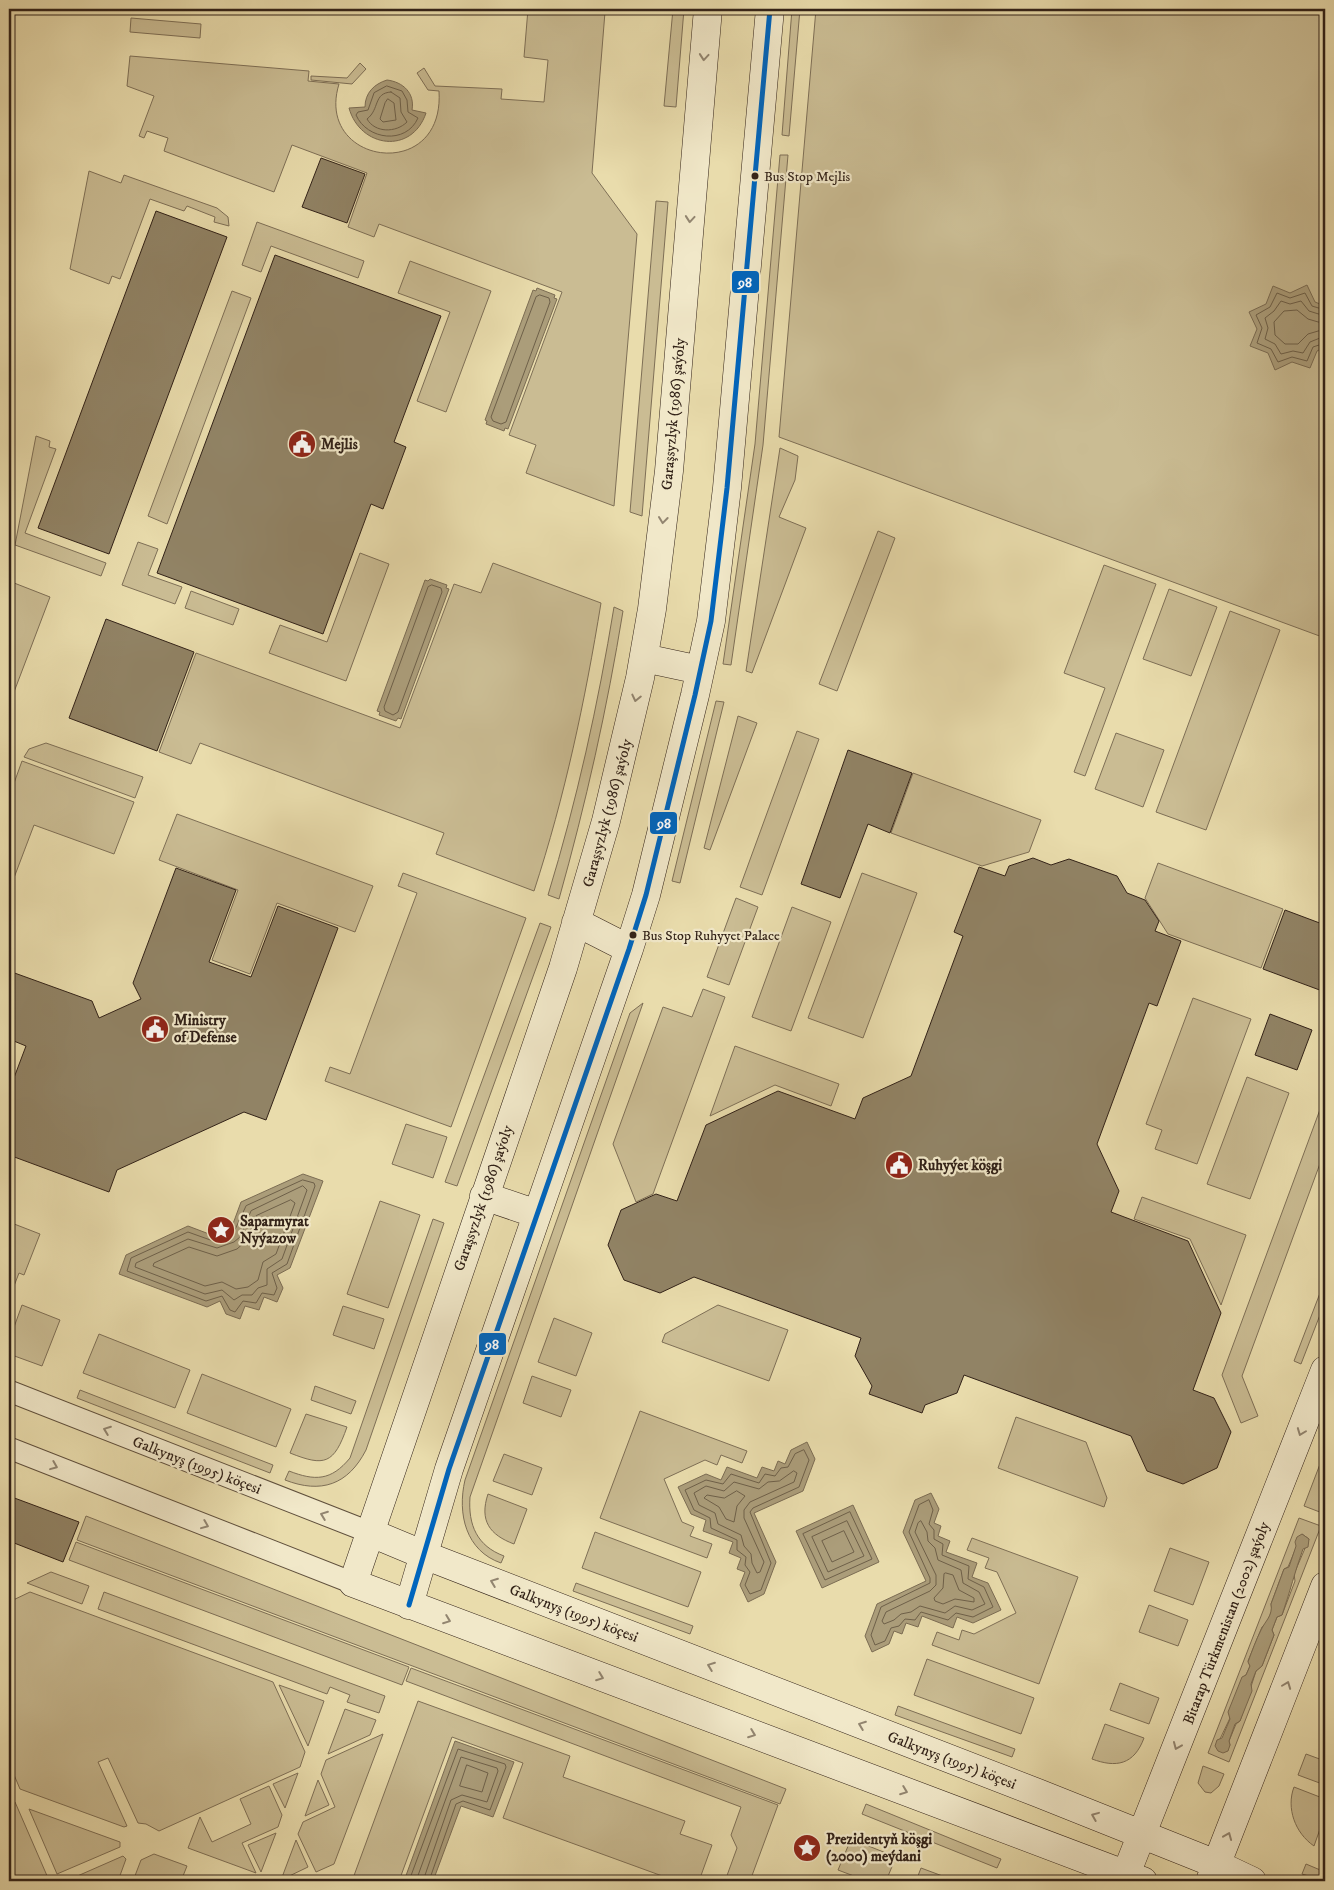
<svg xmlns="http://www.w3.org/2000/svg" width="1334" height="1890" font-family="'IM FELL DW Pica',serif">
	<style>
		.green { fill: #cabc93; stroke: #7e6f56; fill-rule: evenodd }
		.water { fill: #ab9d7a; stroke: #7b6c53 }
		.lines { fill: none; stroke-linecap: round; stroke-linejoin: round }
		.shore { stroke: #6e6049; stroke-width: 1 }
		.building { fill: #918365; stroke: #322218 }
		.street-casing { stroke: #60503d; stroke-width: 23 }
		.secondary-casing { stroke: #322218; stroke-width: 29 }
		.street { stroke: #f1e8c9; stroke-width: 21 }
		.secondary { stroke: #f1e8c9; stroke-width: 28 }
		.bus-1-casing { stroke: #f1e8c9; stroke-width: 9 }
		.bus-1 { stroke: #0065bd; stroke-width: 5 }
		.oneway { stroke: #928570 }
		.bus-dot { fill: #322218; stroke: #f1e8c9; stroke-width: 2 }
		.labels { text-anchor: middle; stroke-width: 4.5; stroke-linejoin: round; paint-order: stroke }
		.bus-label { font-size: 14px; fill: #322218; stroke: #f1e8c9; text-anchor: start }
		.street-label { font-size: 15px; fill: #322218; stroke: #f1e8c9 }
		.poi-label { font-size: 15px; font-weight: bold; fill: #322218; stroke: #f1e8c9; text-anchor: start }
		.line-badge { stroke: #f1e8c9; stroke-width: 2 }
		.badge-label { font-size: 14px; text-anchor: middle; font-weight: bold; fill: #fff }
	</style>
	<rect width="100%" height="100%" fill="#e9dcac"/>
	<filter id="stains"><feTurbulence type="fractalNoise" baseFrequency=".004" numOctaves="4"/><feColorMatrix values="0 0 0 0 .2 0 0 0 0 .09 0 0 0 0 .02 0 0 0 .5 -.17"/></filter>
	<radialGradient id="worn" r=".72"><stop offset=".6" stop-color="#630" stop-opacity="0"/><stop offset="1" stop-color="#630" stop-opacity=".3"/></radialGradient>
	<!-- green -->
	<path class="green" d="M528,9H604L605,12L592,173L637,234L614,506L526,473L536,445L509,435L562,292L379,224L374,237L348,227L367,173L292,145L274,192L164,151L168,138L147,131L144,138L139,136L154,96L127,86L130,56L309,71L308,81L339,84C314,165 445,184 439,91L428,90L417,73L424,68L435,86L502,89L501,99L544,102L548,60L524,57Z
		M673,9H684L676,107L664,106Z
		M792,9H800L789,136L782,135Z
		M816,9H1325V638L779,437Z
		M131,18L201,24L200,38L130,32Z
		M360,63L366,69L352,84L311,80V76L347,78Z
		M780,155H788L763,445L731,665L723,664L755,444Z
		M89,171L121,183L124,175L217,208L228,217L229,226L214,222L215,217L187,206L184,211L150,199L120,279L112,276L109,284L70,269Z
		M656,201L668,202L642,516L630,512Z
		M257,222L364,261L358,278L271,246L261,272L242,265Z
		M410,261L491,291L446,412L417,401L450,312L398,293Z
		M232,291L251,298L167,524L148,516Z
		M36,436L50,441L49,447L56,449L25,533L106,563L101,576L15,545Z
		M780,448L798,456L795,480L779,517L806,528L752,673L746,671Z
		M878,531L895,538L837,691L819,684Z
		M138,542L158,549L148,575L182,587L175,604L122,585Z
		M360,553L389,564L346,681L269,653L280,625L327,642Z
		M493,563L601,603C585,701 565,796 534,891L436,854L444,833L200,743L191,764L159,752L196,653L400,728L454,584L481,593Z
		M1104,565L1156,584L1085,776L1074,772L1105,688L1064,673Z
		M9,581L50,597L14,692L9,690Z
		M1169,589L1217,607L1191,676L1143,659Z
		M191,591L239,609L233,625L185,608Z
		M614,607L623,611C607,709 586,803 559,899L548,895C577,800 598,705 614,607Z
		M1230,611L1280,630L1206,830L1156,812Z
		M716,701L724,702L680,883L672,881Z
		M738,716L757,723L710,850L704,848Z
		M797,731L819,739L762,895L740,887Z
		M1116,733L1164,750L1143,807L1095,789Z
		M46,743L143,777L135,798L24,757L29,749Z
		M22,761L134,802L114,854L34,825L9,891V797Z
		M913,773L1041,820L1029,852L982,866L891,833Z
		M177,814L373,886L355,932L277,903L250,974L212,960L238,890L159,860Z
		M1158,863L1283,909L1261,968L1168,934L1145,898Z
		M403,873L526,918L451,1127L325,1081L330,1067L350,1074L417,893L398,886Z
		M862,873L917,893L863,1038L808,1018Z
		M736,898L758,907L729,985L707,977Z
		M792,907L831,922L791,1031L752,1017Z
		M540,923L551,927L457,1186L445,1182Z
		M703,989L725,997L653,1194L636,1202L613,1144L663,1007L692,1017Z
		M1193,998L1251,1019L1197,1164L1155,1149L1162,1130L1146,1124Z
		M643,1003L470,1497C468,1525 477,1546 504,1556L501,1563C466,1551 457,1514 465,1480L630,1013Z
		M735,1046L839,1084L831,1106L775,1085L710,1116Z
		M1247,1077L1289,1093L1250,1199L1207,1184Z
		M1325,1096V1150L1242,1376L1258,1416L1241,1423L1222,1375Z
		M406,1124L447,1137L433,1178L392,1164Z
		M1142,1197L1246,1235L1221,1305L1190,1239L1134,1219Z
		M380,1201L420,1215L388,1308L347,1294Z
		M433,1219L444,1223L366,1450C348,1485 321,1494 285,1480L289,1471C315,1481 331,1481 350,1458Z
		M9,1222L40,1234L24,1275L19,1273L9,1299Z
		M1325,1280V1302L1301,1364L1294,1361Z
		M22,1305L60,1320L42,1366L9,1354V1341Z
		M718,1305L788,1330L769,1381L662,1342L665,1334Z
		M343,1306L384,1319L374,1349L333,1335Z
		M554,1318L592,1333L576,1376L538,1362Z
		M99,1334L190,1370L175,1408L83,1373Z
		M202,1374L291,1409L276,1447L187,1413Z
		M532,1376L571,1390L561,1417L523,1403Z
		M315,1386L356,1401L351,1414L311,1400Z
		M80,1390L273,1465L270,1473L77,1398Z
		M640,1411L747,1451L742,1463L721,1455L717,1465L705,1460L664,1479L682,1522L694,1527L690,1536L712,1544L707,1558L600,1518Z
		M306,1414L347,1427C334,1464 325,1467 290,1453Z
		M1016,1417L1086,1442L1107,1498L1104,1507L998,1468Z
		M1325,1451C1325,1467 1321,1480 1322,1496L1325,1495V1514L1304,1506Z
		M504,1454L542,1468L532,1495L493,1481Z
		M488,1494L527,1509L514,1544C490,1535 479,1521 488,1494Z
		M86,1516L786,1789L780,1804L77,1540Z
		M1299,1518L1321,1526L1229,1762L1208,1753ZM1302,1534L1309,1539L1294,1574L1295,1581L1282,1615L1277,1617L1272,1630L1274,1635L1262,1666L1256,1671L1240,1721L1236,1724L1229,1741L1230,1745L1226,1752L1220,1739L1230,1718L1242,1678L1246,1675L1250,1666L1248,1661L1262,1627L1267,1623L1272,1610L1271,1604L1284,1569L1288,1567Z
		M595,1532L701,1572L688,1607L582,1568Z
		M972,1538L1078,1577L1039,1684L932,1645L937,1632L959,1640L962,1630L974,1634L1016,1613L997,1572L985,1568L989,1558L967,1550Z
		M76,1542L409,1667L402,1685L69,1560Z
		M1170,1548L1209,1562L1193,1605L1154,1591Z
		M51,1572L89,1586L82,1604L27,1583Z
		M576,1583L693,1626L690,1634L573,1591Z
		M30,1592L273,1682L305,1752L300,1767L159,1831L146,1824L138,1823L108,1758L98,1762L127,1826L124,1827L20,1789L9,1763V1602Z
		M104,1592L385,1696L379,1713L347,1702L350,1695L330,1687L327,1694L98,1609Z
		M1149,1605L1188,1620L1178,1646L1139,1632Z
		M927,1659L1034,1698L1021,1734L914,1695Z
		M411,1668L778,1805L750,1881H725L737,1848L731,1835L741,1807L406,1681Z
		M1120,1683L1159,1698L1149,1724L1110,1710Z
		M279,1685L324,1701L308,1746Z
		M418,1701L570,1756L563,1777L685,1821L680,1834L712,1845L699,1881H676L503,1818L523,1763L452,1737L399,1881H352Z
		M898,1706L1015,1749L1012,1757L895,1715Z
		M345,1709L376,1720L370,1735L328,1754Z
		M1105,1724L1144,1738C1134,1765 1116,1768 1092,1759Z
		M383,1734L334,1864L316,1872L298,1834L303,1822L335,1807L321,1774L326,1760Z
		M1306,1754L1325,1761V1785L1298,1775Z
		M1203,1766L1224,1774L1219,1786L1211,1793L1205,1792L1198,1783Z
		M298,1773L285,1808L273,1784Z
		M318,1780L329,1805L305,1816Z
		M269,1786L282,1815L278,1827L242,1843L256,1873L188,1848L200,1817L212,1842L251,1824L240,1799Z
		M1294,1787L1325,1799V1815L1314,1846C1295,1833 1286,1808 1294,1787Z
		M15,1802L48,1878L41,1881H9V1805Z
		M866,1804L1001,1859L997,1868L862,1814Z
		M29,1809L120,1842V1847L57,1874Z
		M276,1833L261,1872L248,1845Z
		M851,1839L896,1857L886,1881H867L838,1870Z
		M296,1840L308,1867L281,1880Z
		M154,1854L187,1866L181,1881L164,1876L162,1881H133L141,1860Z
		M123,1856L126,1859L118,1881H66Z
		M1306,1864L1325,1872V1881L1302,1874Z
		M921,1868L956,1881H916Z"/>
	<!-- water -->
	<path class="water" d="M387,80C403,82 415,93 412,110L426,113C412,155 360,148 349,108L365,107C365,93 374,84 387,80Z
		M1307,285L1315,302L1325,306V347L1317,351L1310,368L1292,362L1275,370L1268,353L1250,346L1257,329L1249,312L1266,304L1273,286L1290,293Z
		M537,288L555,295L554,298L557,299L508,429L505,428L504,431L486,424L487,421L485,420L533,290L536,291Z
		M430,579L447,585L446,588L449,589L401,719L398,718L396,721L379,715L380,712L377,711L425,580L428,581Z
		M303,1174L323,1181L290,1268L277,1275L283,1288L277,1302L264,1297L259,1310L245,1306L240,1319L226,1314L220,1301L207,1307L119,1274L126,1255L188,1226L217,1237L230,1232L241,1202Z
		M807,1442L815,1459L803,1491L754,1513L776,1562L764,1594L748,1602L740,1585L745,1572L737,1569L741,1558L729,1553L733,1542L703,1531L706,1520L691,1514L678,1487L706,1474L721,1480L727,1467L757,1478L762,1467L774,1471L778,1461L785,1464L791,1450Z
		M931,1493L939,1509L934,1523L941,1526L938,1536L950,1541L946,1552L977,1563L972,1577L988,1583L1001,1610L973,1623L957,1617L953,1628L922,1616L918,1627L906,1623L902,1634L894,1631L889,1644L872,1652L865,1636L877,1604L926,1581L903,1532L915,1500Z
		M853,1505L879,1562L822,1588L796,1531Z
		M1302,1534L1309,1539L1308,1547L1303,1549C1295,1571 1290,1592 1282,1615L1277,1617L1272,1630L1274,1635L1262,1666L1256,1671L1251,1684L1252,1691L1240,1721L1235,1724L1229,1741L1230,1745L1228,1751L1223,1753L1218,1751L1215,1746L1217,1740L1222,1738L1230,1719L1228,1712L1242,1677L1246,1675L1250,1666L1248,1662C1252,1651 1256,1640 1261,1630C1265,1621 1273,1616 1271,1604L1284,1569L1289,1567L1296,1546L1295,1542L1297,1537Z
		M455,1741L514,1762L493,1817L461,1806L433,1881H404Z"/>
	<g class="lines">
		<!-- shore -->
		<path class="shore" d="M387,86L402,91L407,100L408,112L418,118C406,145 367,140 356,115L358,112L368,110L374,93Z
			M391,92L400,98L401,112L407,122C396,133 375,133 367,119C380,109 373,93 391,92Z
			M388,99L394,103L396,120L383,122L380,119L385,103Z
			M540,295L549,298L550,302L506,422L501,424L493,421L491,417L536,297Z
			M1325,310L1312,306L1305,293L1290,298L1277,293L1270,307L1256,315L1262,328L1257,343L1271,349L1278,362L1292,357L1307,361L1313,347L1325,343
			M1325,316L1309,311L1301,301L1290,304L1281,301L1274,311L1265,318L1268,328L1265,339L1275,344L1281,354L1293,351L1303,353L1310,342L1325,336
			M1325,324L1308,319L1297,310L1284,311L1274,322L1275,335L1285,344H1298L1308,334L1325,329
			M432,585L441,588L442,592L398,712L393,715L385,711L384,707L428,587Z
			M303,1180L314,1183L315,1186L287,1264L272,1273L277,1288L274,1295L262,1293L256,1303L243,1301L235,1312L230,1310L222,1296L206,1301L127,1271L131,1258L188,1232L216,1242L232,1236L246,1206Z
			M303,1186L307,1190L282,1259L267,1269V1285L258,1288L252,1295H242L234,1300L222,1290L205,1294L135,1267L136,1263L188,1239L217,1248L234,1242L240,1237L251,1211Z
			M291,1200L295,1203L276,1254L263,1262L258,1280L248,1287L236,1289L222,1282L205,1286L153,1266L154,1263L189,1247L217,1256L237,1249L247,1240L256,1216Z
			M804,1450L809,1460L799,1487L753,1508L750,1512L771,1563L761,1590L750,1594L745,1585L750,1572L745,1565L746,1557L737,1550V1540L711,1528L710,1518L694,1510L685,1490L706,1480L723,1484L731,1474L759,1483L765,1474L775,1476L781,1468L788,1467L795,1454Z
			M794,1471L797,1473L794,1482L750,1502L744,1510V1518L764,1562L760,1572L757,1573L752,1563L751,1554L744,1546L741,1535L718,1524L715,1513L699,1505L694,1493L706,1486L724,1491L734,1482L759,1489L768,1482L779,1481Z
			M737,1491L745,1496L737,1506L734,1522L726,1519L719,1507L704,1498L707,1495L724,1498Z
			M929,1500L933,1510L929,1524L934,1530V1539L943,1544L942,1555L969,1566L968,1579L984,1587L993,1607L973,1617L956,1613L948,1620L921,1612L915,1620L905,1619L899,1626L891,1628L885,1641L875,1645L871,1635L881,1607L930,1583V1578L909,1532L919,1505Z
			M850,1512L872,1559L825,1580L803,1534Z
			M847,1521L864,1556L828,1572L812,1537Z
			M921,1521L927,1532L928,1541L935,1548L938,1560L961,1570L963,1583L979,1592L985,1604L972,1610L955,1606L945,1613L920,1606L911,1612L901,1614L894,1620L884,1624L882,1621L886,1612L930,1591L936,1585V1575L915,1532L918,1523Z
			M844,1531L854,1552L832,1562L822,1541Z
			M946,1573L953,1575L959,1590L974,1598V1602L955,1599L943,1604L935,1601L934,1598L943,1588L944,1574Z
			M467,1765L488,1773L482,1792L460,1786Z
			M409,1881L458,1749L505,1764L506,1767L490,1810L463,1801L456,1804L429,1881
			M416,1881L461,1757L497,1768L498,1771L487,1802L462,1795L451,1800L423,1881"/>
	</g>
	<!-- building -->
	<path class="building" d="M321,158L365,174L347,223L302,207Z
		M156,211L227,237L109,554L38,528Z
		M275,255L441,316L394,442L406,447L383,509L371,504L323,634L157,573Z
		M106,619L194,652L157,751L69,718Z
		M848,750L912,773L890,833L868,824L840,898L801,884Z
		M1033,858L1051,865L1069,859L1117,876L1127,893L1145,900L1159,921L1155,931L1181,941L1157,1006L1149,1003L1097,1144L1119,1191L1111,1212L1188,1241L1221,1313L1193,1390L1214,1398L1231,1432L1217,1468L1183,1484L1147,1471L1131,1436L964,1375L957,1393L925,1405L922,1413L869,1394L872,1386L855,1356L861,1338L694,1277L660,1293L624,1280L608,1245L621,1210L656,1194L677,1201L706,1125L778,1091L855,1119L863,1098L911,1076L963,936L954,932L979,867L1005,876L1009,866Z
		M176,868L236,890L209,962L251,977L278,906L338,928L266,1120L244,1112L117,1170L109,1192L9,1155V1091L26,1046L9,1039V971L92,1001L99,1018L141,999L133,983Z
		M1285,910L1325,925V992L1263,969Z
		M1270,1014L1312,1030L1297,1070L1255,1055Z
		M9,1496L79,1522L63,1562L9,1541Z"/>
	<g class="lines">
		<defs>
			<path id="street" d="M9,1391L369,1532
				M9,1448L353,1583"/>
			<path id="secondary" d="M708,9L669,471L652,609L640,678L606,821L563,968L353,1583L1143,1881
				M644,658L700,670
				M576,922L629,949
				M484,1196L537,1214
				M369,1532L424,1555L1038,1793L1216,1864L1252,1881
				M409,1605L449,1469L629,949L646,895L695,695L711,621L727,488L770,9
				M1126,1874L1325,1370
				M1210,1881L1325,1586"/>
		</defs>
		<!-- street casing -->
		<use href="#street" class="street-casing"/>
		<!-- secondary casing -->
		<use href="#secondary" class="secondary-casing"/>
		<!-- street -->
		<use href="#street" class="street"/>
		<!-- secondary -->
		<use href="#secondary" class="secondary"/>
		<defs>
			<path id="bus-1" d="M409,1605L449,1469L629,949L646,895L695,695L711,621L727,488L770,9"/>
		</defs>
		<!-- bus-1 casing -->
		<use href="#bus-1" class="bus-1-casing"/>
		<!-- bus-1 -->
		<use href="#bus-1" class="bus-1"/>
	</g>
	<!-- one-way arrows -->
	<defs><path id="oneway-chevron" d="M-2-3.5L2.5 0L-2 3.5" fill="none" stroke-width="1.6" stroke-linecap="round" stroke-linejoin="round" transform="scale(1.25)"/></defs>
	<g class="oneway">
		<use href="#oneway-chevron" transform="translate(704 57) rotate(95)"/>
		<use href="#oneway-chevron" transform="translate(690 219) rotate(95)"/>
		<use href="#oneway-chevron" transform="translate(663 520) rotate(97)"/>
		<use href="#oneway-chevron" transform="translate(636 698) rotate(103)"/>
		<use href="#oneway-chevron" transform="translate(107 1430) rotate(-159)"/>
		<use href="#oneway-chevron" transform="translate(1301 1432) rotate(111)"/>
		<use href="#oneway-chevron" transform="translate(54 1466) rotate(22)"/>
		<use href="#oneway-chevron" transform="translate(324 1515) rotate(-159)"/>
		<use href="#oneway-chevron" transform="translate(205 1525) rotate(22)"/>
		<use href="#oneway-chevron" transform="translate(494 1582) rotate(-159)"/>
		<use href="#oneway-chevron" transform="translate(447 1620) rotate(21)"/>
		<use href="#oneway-chevron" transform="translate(711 1666) rotate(-159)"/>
		<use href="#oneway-chevron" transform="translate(600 1677) rotate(21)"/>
		<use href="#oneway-chevron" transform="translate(1287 1685) rotate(-69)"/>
		<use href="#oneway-chevron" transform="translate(862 1725) rotate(-159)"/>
		<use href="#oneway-chevron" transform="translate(752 1734) rotate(21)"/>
		<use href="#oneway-chevron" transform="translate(1177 1746) rotate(113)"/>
		<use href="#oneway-chevron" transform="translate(904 1791) rotate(21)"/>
		<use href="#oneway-chevron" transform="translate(1095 1816) rotate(-158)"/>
		<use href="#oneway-chevron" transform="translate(1228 1836) rotate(-68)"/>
	</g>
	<!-- icons -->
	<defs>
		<symbol id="civic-disc" viewBox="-11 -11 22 22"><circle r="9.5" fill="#8f2418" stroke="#f1e8c9"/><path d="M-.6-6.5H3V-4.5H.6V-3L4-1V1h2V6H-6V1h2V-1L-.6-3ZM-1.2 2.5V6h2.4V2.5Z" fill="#fff"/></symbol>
		<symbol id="sight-disc" viewBox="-11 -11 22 22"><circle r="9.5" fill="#8f2418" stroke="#f1e8c9"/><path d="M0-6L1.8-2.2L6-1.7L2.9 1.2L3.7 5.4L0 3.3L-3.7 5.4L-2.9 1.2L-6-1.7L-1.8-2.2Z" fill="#fff"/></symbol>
	</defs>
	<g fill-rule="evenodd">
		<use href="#civic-disc" x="286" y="428" width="32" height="32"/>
		<use href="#civic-disc" x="139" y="1013" width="32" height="32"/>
		<use href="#civic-disc" x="883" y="1149" width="32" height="32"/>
		<use href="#sight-disc" x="205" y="1214" width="32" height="32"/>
		<use href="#sight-disc" x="791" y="1832" width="32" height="32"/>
	</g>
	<!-- markers -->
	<g class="bus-dot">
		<circle cx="755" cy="176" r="4.5"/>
		<circle cx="633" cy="935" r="4.5"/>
	</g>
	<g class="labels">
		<!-- bus labels -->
		<g class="bus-label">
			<text x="764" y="181">Bus Stop Mejlis</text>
			<text x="642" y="940">Bus Stop Ruhyyet Palace</text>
		</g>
		<!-- street labels -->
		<g class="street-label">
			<text transform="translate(673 414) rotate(-85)" y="5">Garaşsyzlyk (1986) şaýoly</text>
			<text transform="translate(607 813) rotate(-75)" y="5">Garaşsyzlyk (1986) şaýoly</text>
			<text transform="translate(483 1198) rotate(-71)" y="5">Garaşsyzlyk (1986) şaýoly</text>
			<text transform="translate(197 1465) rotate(21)" y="5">Galkynyş (1995) köçesi</text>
			<text transform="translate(574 1613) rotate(21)" y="5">Galkynyş (1995) köçesi</text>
			<text transform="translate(1226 1623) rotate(-69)" y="5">Bitarap Türkmenistan (2002) şaýoly</text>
			<text transform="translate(952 1760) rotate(21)" y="5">Galkynyş (1995) köçesi</text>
		</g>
		<!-- poi labels -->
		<g class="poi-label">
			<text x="321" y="449">Mejlis</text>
			<text x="174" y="1025">Ministry<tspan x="174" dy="17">of Defense</tspan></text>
			<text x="918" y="1170">Ruhyýet köşgi</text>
			<text x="240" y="1226">Saparmyrat<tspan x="240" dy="17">Nyýazow</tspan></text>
			<text x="826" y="1844">Prezidentyň köşgi<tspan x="826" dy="17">(2000) meýdani</tspan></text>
		</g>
	</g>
	<g class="line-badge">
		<rect x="731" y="270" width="29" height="24" rx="5" fill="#0065bd"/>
		<rect x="649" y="811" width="29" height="24" rx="5" fill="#0065bd"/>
		<rect x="478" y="1332" width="29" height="24" rx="5" fill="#0065bd"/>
	</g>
	<g class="badge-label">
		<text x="745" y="287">98</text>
		<text x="664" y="828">98</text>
		<text x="492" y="1349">98</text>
	</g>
	<!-- margin -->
	<rect width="1334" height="1890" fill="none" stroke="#e9dcac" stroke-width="30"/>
	<rect x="10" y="10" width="1314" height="1870" fill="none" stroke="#322218" stroke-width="2.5"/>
	<rect x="15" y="15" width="1304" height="1860" fill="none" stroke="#322218"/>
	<rect width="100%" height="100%" filter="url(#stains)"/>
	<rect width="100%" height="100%" fill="url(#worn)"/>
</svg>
